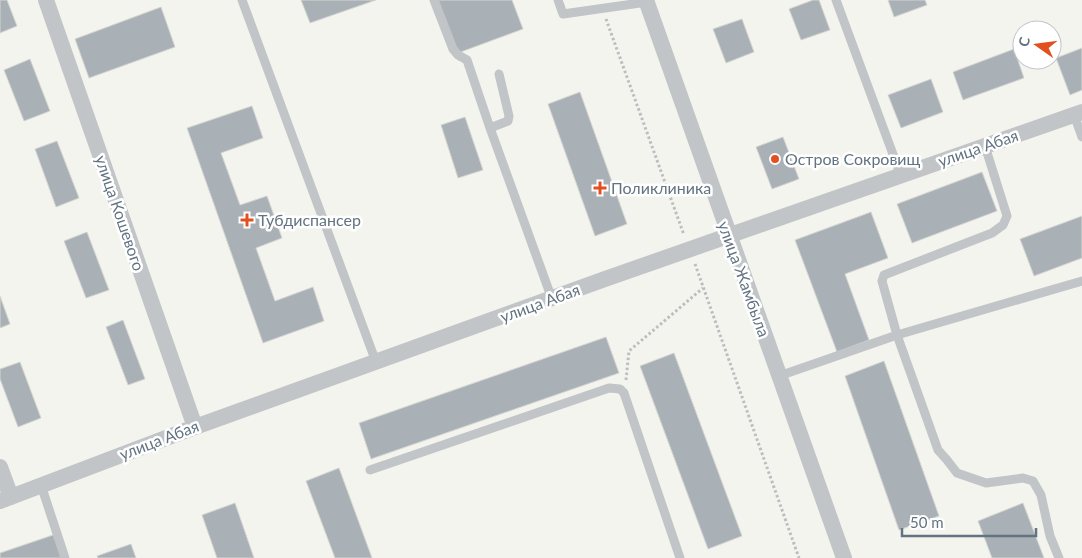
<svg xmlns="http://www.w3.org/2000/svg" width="1082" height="558" font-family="Lato,sans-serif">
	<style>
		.building { fill: #a9b1b6; stroke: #d5d5d2 }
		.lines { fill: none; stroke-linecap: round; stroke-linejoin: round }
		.path { stroke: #bbbdbf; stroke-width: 3; stroke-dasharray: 2.5 2.5; stroke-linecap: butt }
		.service { stroke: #c1c5c8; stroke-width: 9 }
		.minor { stroke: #c1c5c8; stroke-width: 16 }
		.poi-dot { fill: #e44f20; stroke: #fff; stroke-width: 2 }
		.labels { text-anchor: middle; stroke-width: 5; stroke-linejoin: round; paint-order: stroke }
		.street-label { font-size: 16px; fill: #627381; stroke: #fff }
		.poi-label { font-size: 16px; fill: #627381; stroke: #fff; text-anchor: start }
	</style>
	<rect width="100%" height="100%" fill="#f4f4ef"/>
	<!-- building -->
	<path class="building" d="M0,0H7L17,26L0,33Z
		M301,0H376L310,23Z
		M438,0H512L523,29L458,53Z
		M813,0H819L830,30L801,40L789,9Z
		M888,0H925L927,5L894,17Z
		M161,7L175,47L89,78L75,39Z
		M742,19L754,52L726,63L713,29Z
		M1082,48V90L1070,95L1056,58Z
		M1014,49L1024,78L963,100L953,72Z
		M30,59L50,111L24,121L4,70Z
		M931,79L943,112L901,128L888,95Z
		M580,92L627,224L595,236L548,104Z
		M252,106L263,138L221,153L240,205L267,196L282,238L256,248L275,301L313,287L324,321L263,343L187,128Z
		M465,117L483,170L458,178L441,125Z
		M783,137L799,179L772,189L756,147Z
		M57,141L79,198L56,207L35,149Z
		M982,172L997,211L912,243L897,204Z
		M871,212L888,258L845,274L869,340L837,352L795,240Z
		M1082,216V258L1034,276L1020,239Z
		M87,232L109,290L86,298L64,241Z
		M0,296L10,324L0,328Z
		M123,320L145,379L128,385L106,327Z
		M606,337L619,373L371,459L359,423Z
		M674,353L742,536L708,549L640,366Z
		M884,361L939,516L899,530L845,376Z
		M20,362L41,418L18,427L0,379V369Z
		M339,468L372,558H335L306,481Z
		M235,503L254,558H217L202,515Z
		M1023,503L1044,558H992L978,521Z
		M56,534L65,558H0V553Z
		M131,544L136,558H98L97,556Z"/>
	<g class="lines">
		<!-- path -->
		<path class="path" d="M606,19L684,235
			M695,264L799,558
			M626,380L629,351L703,288"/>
		<!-- service -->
		<path class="service" d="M242,0L376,362
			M434,0L453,49L458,55L467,60L490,128L552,299
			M558,0L563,14L647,2
			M836,0L901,176
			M1074,115L1082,137
			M490,128L508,121L509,116L499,74
			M985,146L1007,216L1003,225L992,233L884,275L882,281L897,335L938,450L947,460L957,473L986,483L1023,478L1033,481L1041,495L1050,536L1059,558
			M779,376L897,335L1082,281
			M370,470L609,388L620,389L624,393L680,558
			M41,485L65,558"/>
		<!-- minor -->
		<path class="minor" d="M46,0L195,427
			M646,0L844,558
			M0,467L11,497
			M0,501L195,427L605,279L1082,112"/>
	</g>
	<!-- markers -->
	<g class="poi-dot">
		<circle cx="775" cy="159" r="5"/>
		<path d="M597.5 180.5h5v5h5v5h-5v5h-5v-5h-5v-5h5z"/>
		<path d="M244.5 212.5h5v5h5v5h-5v5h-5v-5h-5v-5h5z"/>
	</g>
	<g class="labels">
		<!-- street labels -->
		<g class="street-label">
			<text transform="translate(978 148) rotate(-19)" y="6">улица Абая</text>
			<text transform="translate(120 213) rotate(71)" y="6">улица Кошевого</text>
			<text transform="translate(744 279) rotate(70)" y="6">улица Жамбыла</text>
			<text transform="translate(540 303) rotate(-20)" y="6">улица Абая</text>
			<text transform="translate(159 440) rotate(-21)" y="6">улица Абая</text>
		</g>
		<!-- poi labels -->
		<g class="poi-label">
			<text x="785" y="165">Остров Сокровищ</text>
			<text x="611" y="194">Поликлиника</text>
			<text x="258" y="226">Тубдиспансер</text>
		</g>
	</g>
	<!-- north arrow -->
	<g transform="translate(1037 45) rotate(284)"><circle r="24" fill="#ffffff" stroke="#c0c7cd"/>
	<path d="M0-4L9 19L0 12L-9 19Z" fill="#e44f20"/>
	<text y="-8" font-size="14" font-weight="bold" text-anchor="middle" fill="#627381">С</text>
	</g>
	<!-- scale -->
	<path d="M902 528v8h134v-8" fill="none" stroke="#627381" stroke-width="2.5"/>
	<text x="910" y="528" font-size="15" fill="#627381" stroke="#ffffff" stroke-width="4" paint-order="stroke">50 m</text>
</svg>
